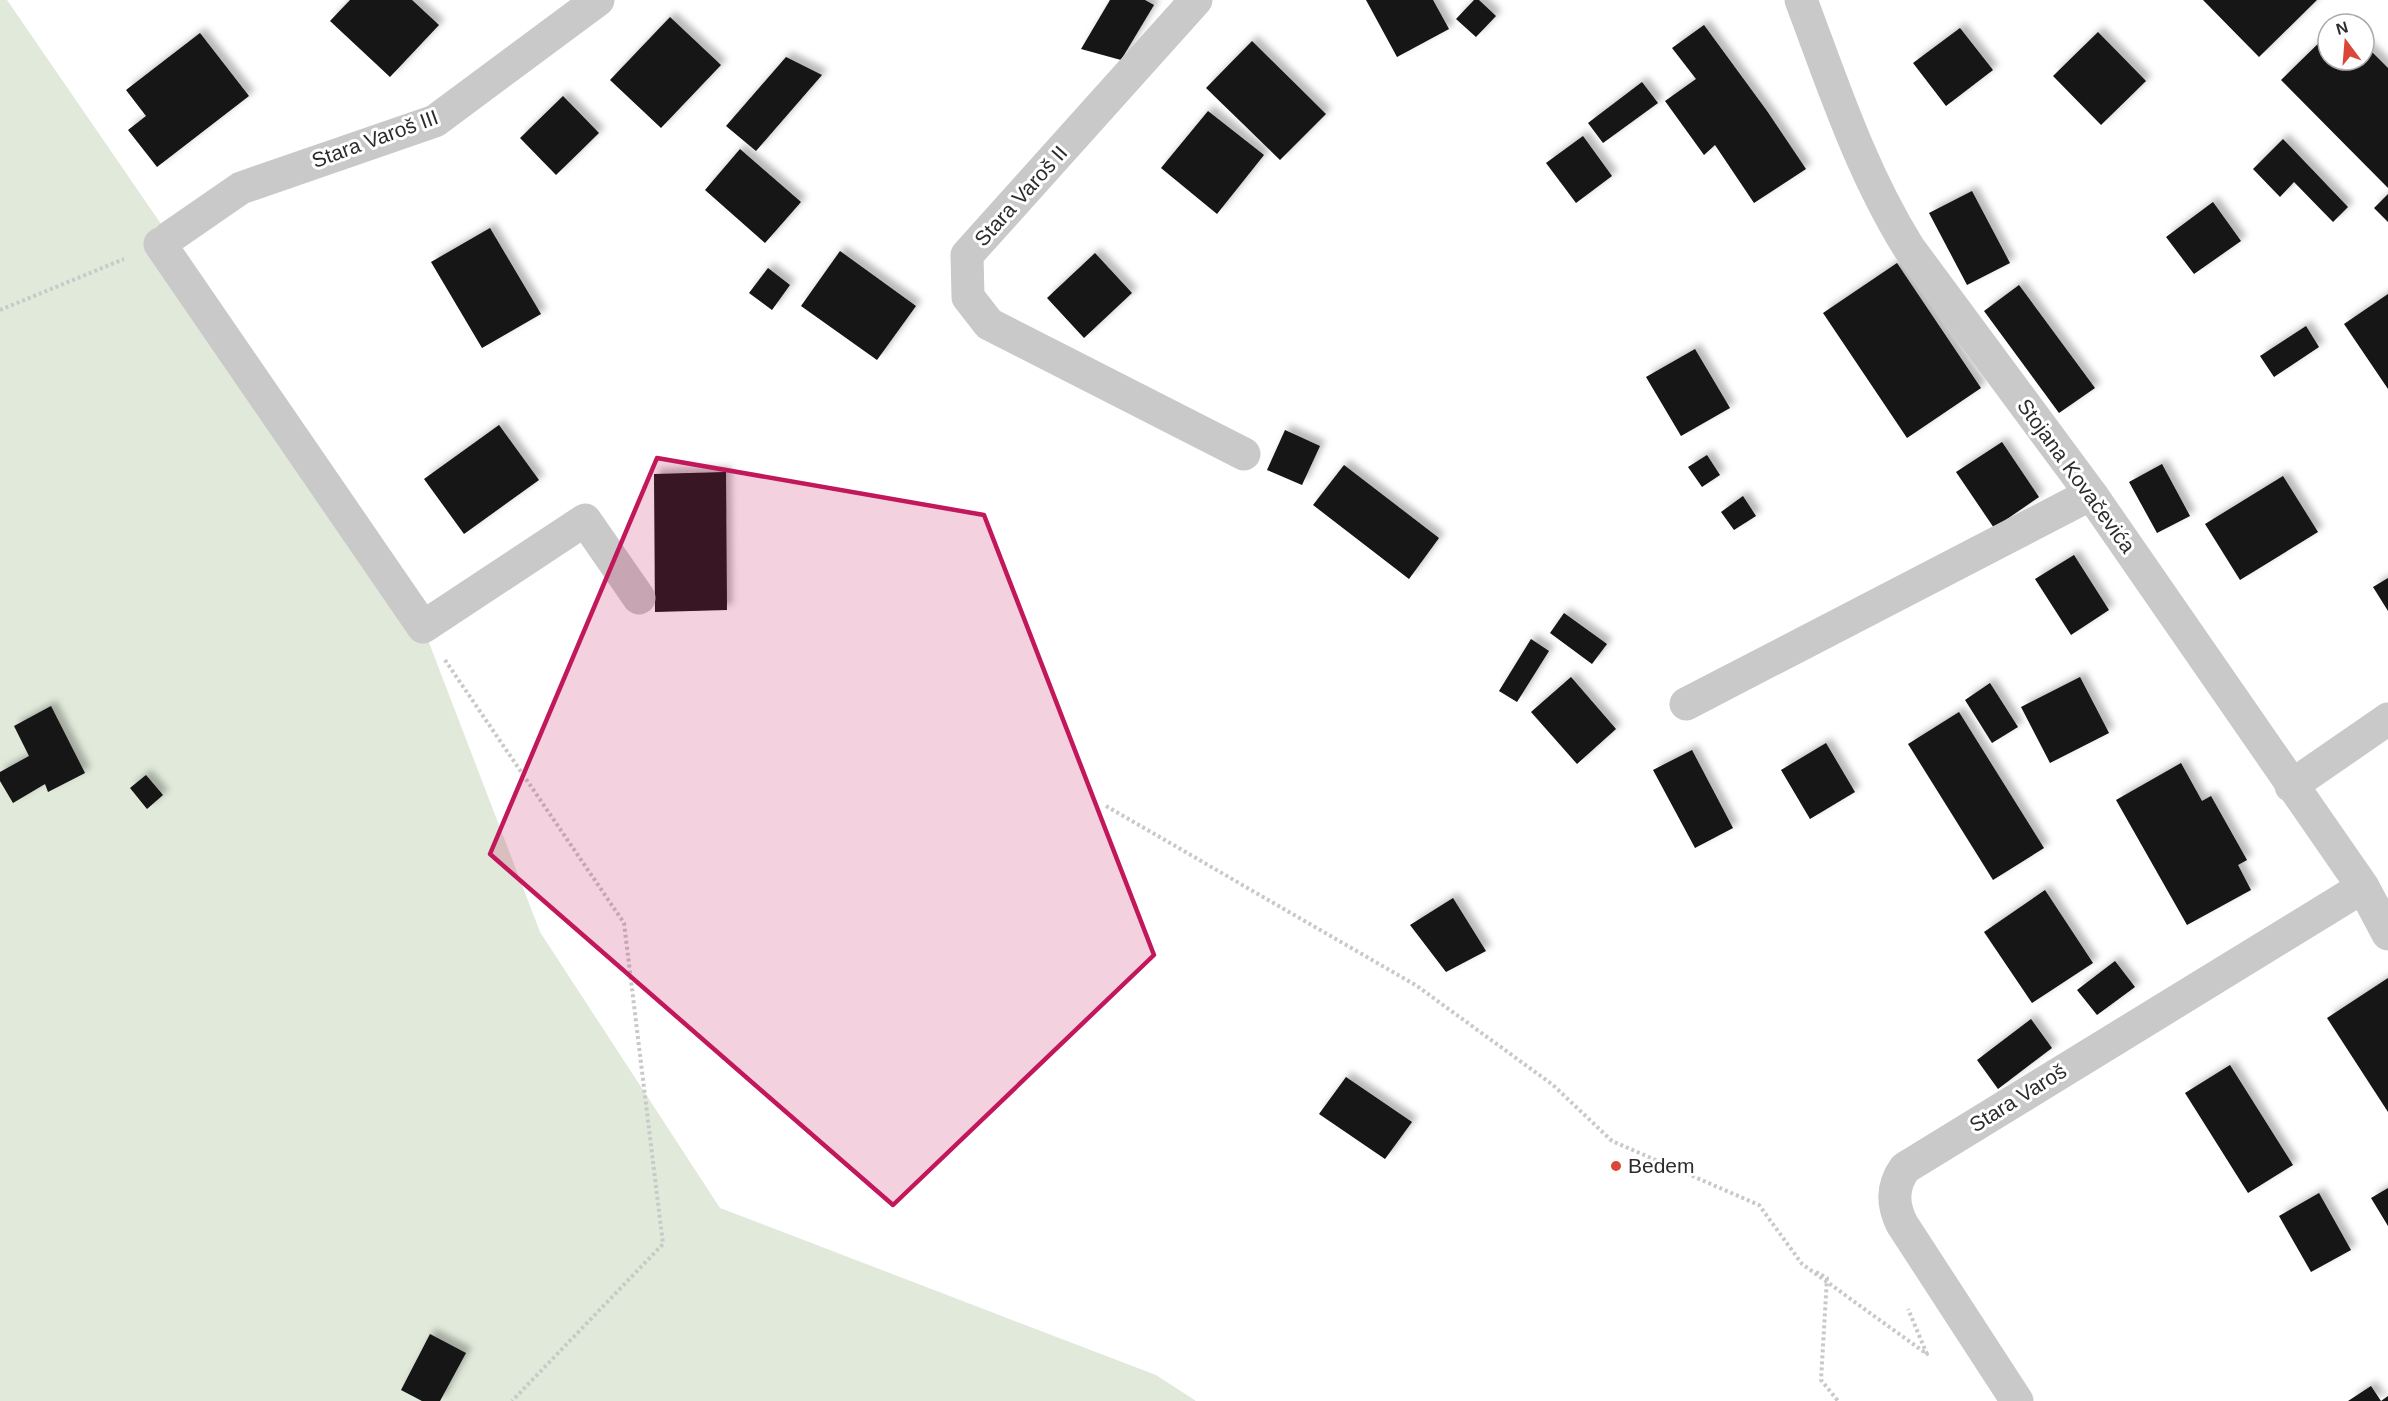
<svg xmlns="http://www.w3.org/2000/svg" width="2388" height="1401" font-family="Helvetica,sans-serif">
	<style>
		.green { fill: #e0e9da }
		.building { fill: #131313; filter: url(#shadow) }
		.lines { fill: none; stroke-linecap: round; stroke-linejoin: round }
		.path { stroke: #c9c9c9; stroke-width: 4; stroke-dasharray: 3 3; stroke-linecap: butt }
		.minor { stroke: #c9c9c9; stroke-width: 33 }
		.marked { fill: #c2185b; fill-opacity: 0.2; stroke: #c2185b; stroke-width: 4.5; stroke-linejoin: round }
		.poi-dot { fill: #db4737; stroke: #fff; stroke-width: 2 }
		.labels { text-anchor: middle; stroke-width: 6; stroke-linejoin: round; paint-order: stroke }
		.street-label { font-size: 21px; fill: #2c2c2c; stroke: #fff }
		.poi-label { font-size: 21px; fill: #2c2c2c; stroke: #fff; text-anchor: start }
	</style>
	<defs>
		<filter id="shadow"><feDropShadow dx="5.5" dy="-5.5" stdDeviation="3" flood-color="#0004"/></filter>
	</defs>
	<rect width="100%" height="100%" fill="#fff"/>
	<!-- green -->
	<path class="green" d="M0,0H7L170,237L423,627L540,932L720,1208L1156,1375L1196,1401H0Z"/>
	<!-- building -->
	<path class="building" d="M350,0H412L439,25L390,77L330,21Z
		M1110,0H1145L1154,5L1121,60L1081,49Z
		M1366,0H1433L1449,29L1397,57Z
		M1474,0H1479L1496,16L1476,37L1456,19Z
		M2203,0H2317L2259,57Z
		M670,17L721,65L661,128L610,80Z
		M1704,25L1767,111L1806,169L1754,203L1715,145L1704,155L1665,101L1696,79L1672,48Z
		M1960,28L1993,70L1946,106L1913,63Z
		M2098,32L2146,81L2101,125L2053,76Z
		M200,33L249,96L157,167L128,130L146,116L126,90Z
		M2328,34V60H2364V44L2388,68V188L2281,80Z
		M1252,41L1326,114L1280,160L1206,88Z
		M786,57L822,75L756,151L726,126Z
		M1642,82L1658,103L1603,143L1588,123Z
		M563,96L599,133L556,175L520,138Z
		M1208,111L1264,155L1217,214L1161,168Z
		M1583,136L1612,176L1576,203L1546,163Z
		M2283,139L2348,207L2333,222L2294,182L2280,197L2253,169Z
		M740,149L801,202L765,243L705,190Z
		M1972,191L2010,263L1967,285L1929,213Z
		M2388,194V222L2374,208Z
		M2213,202L2241,241L2194,274L2166,237Z
		M490,228L541,314L482,348L431,262Z
		M840,251L916,306L877,360L801,306Z
		M1095,253L1132,293L1084,338L1047,298Z
		M1897,263L1981,388L1907,438L1823,313Z
		M768,268L790,285L772,310L749,293Z
		M2019,285L2095,388L2059,413L1984,311Z
		M2388,294V389L2344,324Z
		M2306,326L2319,347L2274,377L2260,356Z
		M1695,349L1730,408L1681,436L1646,377Z
		M499,425L539,480L464,534L424,479Z
		M1285,430L1320,446L1302,485L1267,470Z
		M2002,442L2039,497L1994,528L1956,472Z
		M1707,455L1720,475L1702,487L1688,467Z
		M2162,464L2190,516L2157,533L2129,482Z
		M1344,465L1439,538L1409,579L1313,505Z
		M726,472L727,610L655,612L654,474Z
		M2283,476L2318,532L2240,580L2205,524Z
		M1743,496L1756,516L1734,530L1721,512Z
		M2074,555L2109,610L2071,635L2035,579Z
		M2388,578V611L2373,587Z
		M1564,613L1607,644L1592,664L1550,633Z
		M1531,639L1549,651L1517,702L1499,691Z
		M1571,677L1616,729L1577,764L1531,712Z
		M2080,677L2109,733L2050,763L2021,707Z
		M1990,683L2018,727L1992,743L1965,700Z
		M51,706L85,773L48,792L45,784L13,803L0,781V772L29,756L14,726Z
		M1959,712L2044,848L1993,880L1908,744Z
		M1826,743L1855,792L1810,819L1781,770Z
		M1692,750L1733,828L1695,848L1653,770Z
		M2181,763L2202,801L2211,796L2247,860L2238,865L2251,890L2187,925L2116,800Z
		M146,775L163,795L147,809L130,788Z
		M2045,890L2093,963L2032,1003L1984,932Z
		M1453,898L1486,951L1446,972L1410,925Z
		M2115,961L2135,987L2097,1015L2077,990Z
		M2388,978V1112L2327,1018Z
		M2031,1019L2052,1048L1998,1089L1977,1060Z
		M2230,1065L2293,1165L2248,1193L2185,1093Z
		M1346,1077L1412,1122L1385,1159L1319,1114Z
		M2388,1188V1226L2371,1198Z
		M2319,1193L2351,1250L2311,1272L2279,1216Z
		M430,1334L466,1353L440,1401H422L401,1390Z
		M2371,1386L2381,1401L2388,1396V1401H2348Z"/>
	<g class="lines">
		<!-- path -->
		<path class="path" d="M0,310L124,259
			M445,660L624,923L663,1244L512,1401
			M1106,806L1417,986L1553,1085L1612,1141L1759,1205L1802,1264L1927,1354L1908,1309
			M1816,1272L1827,1278L1821,1380L1838,1401"/>
		<!-- minor -->
		<path class="minor" d="M1196,0L967,255L968,297L989,324L1244,454
			M1801,0C1833,85 1861,171 1909,248L2091,494L2363,887L2388,934
			M170,237L241,188L435,121L598,0
			M160,244L423,627L585,520L639,598
			M1686,704L2091,494
			M2291,786L2388,719
			M2017,1401L1902,1224C1892,1204 1892,1186 1905,1168L2363,887"/>
	</g>
	<!-- marked area -->
	<path class="marked" d="M657,458L984,515L1154,955L893,1205L490,854Z"/>
	<!-- markers -->
	<circle class="poi-dot" cx="1616" cy="1166" r="6"/>
	<g class="labels">
		<!-- street labels -->
		<g class="street-label">
			<text transform="translate(375 139) rotate(-20)" y="7">Stara Varoš III</text>
			<text transform="translate(1021 196) rotate(-48)" y="7">Stara Varoš II</text>
			<text transform="translate(2076 476) rotate(54)" y="7">Stojana Kovačevića</text>
			<text transform="translate(2018 1098) rotate(-32)" y="7">Stara Varoš</text>
		</g>
		<!-- poi labels -->
		<g class="poi-label">
			<text x="1628" y="1173">Bedem</text>
		</g>
	</g>
	<!-- north arrow -->
	<g transform="translate(2346 42) rotate(344)"><circle r="28" fill="#ffffff" stroke="#ababab" stroke-width="1.5"/>
	<path d="M0-4.5L10 22L0 15L-10 22Z" fill="#db4737"/>
	<text y="-9" font-size="16" font-weight="bold" text-anchor="middle" fill="#2c2c2c">N</text>
	</g>
</svg>
